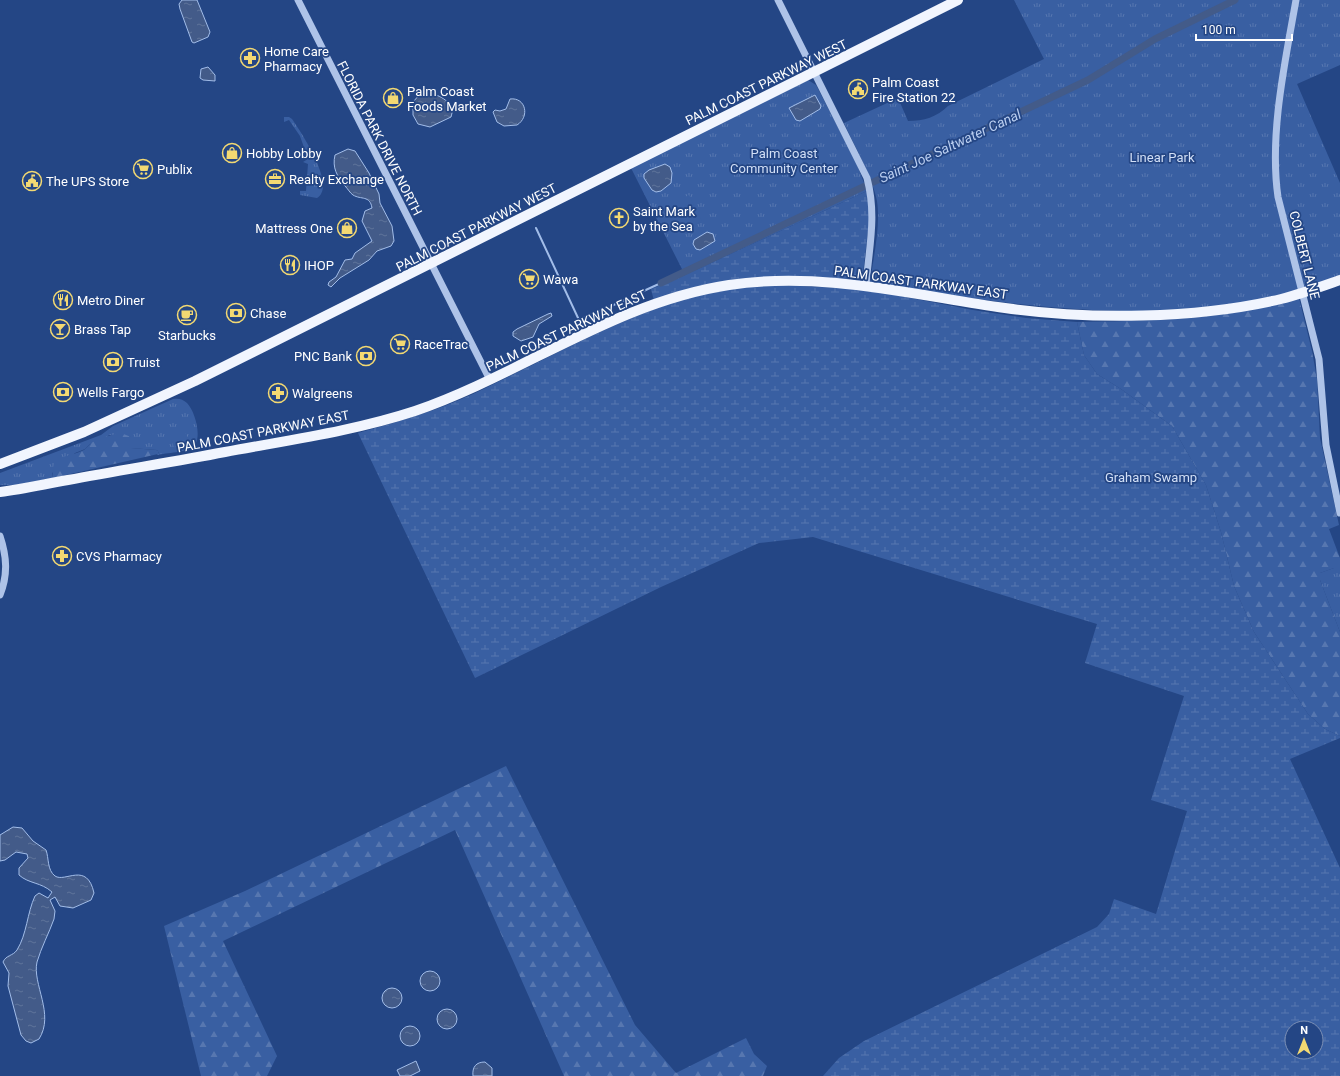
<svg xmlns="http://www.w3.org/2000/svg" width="1340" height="1076" font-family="Roboto,sans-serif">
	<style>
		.grass { fill: url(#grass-tufts) }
		.forest { fill: url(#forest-firs) }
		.wetland { fill: url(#wetland-marsh); fill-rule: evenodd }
		.pitch { fill: #395fa2 }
		.water { fill: url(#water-ripples); stroke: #a2bde9 }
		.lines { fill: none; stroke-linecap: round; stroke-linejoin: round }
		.stream { stroke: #a2bde9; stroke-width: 2 }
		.canal { stroke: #435b89; stroke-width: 7 }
		.minor { stroke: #aec3e8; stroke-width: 7 }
		.major { stroke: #f1f5fe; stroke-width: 10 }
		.labels { text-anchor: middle; stroke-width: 3.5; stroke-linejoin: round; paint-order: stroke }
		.poi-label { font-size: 13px; fill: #fff; stroke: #244685; text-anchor: start }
		.street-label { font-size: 13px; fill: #fff; stroke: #244685 }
		.park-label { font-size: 13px; fill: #d2dff6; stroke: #244685 }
		.water-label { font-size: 14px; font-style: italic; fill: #bacef0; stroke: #244685 }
	</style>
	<defs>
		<pattern id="grass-tufts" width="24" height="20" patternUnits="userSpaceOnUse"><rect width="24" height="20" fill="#395fa2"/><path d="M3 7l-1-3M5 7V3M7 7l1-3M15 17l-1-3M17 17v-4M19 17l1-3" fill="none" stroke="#5777b0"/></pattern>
		<pattern id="forest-firs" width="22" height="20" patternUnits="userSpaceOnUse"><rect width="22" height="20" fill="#395fa2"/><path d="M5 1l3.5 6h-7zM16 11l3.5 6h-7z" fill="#5777b0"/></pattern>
		<pattern id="wetland-marsh" width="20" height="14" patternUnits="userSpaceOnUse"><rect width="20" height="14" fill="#395fa2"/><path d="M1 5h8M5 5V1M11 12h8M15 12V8" fill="none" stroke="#5777b0"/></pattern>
		<pattern id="water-ripples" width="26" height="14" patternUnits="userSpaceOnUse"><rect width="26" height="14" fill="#435b89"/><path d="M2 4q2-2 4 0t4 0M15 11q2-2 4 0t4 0" fill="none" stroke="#5f749b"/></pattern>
	</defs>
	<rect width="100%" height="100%" fill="#244685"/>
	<!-- grass -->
	<path class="grass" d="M1014,0H1340V65L1297,84L1340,183V277C1300,290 1259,302 1217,308C1191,311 1164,310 1138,311C1047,311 960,297 870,283C873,259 881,226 877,201C873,178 854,145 844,123L898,98L908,121C924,121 937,117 948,106L1044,59Z
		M808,80L816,85L856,162L867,191L685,275L631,168Z
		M284,117H289L292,119C301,132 337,186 317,198L300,195V191H306L308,164L303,162L308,159L300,136L289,120L284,122Z
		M173,399C178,398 183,399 187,403C195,411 203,439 193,447C187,452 166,453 157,455L159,452L157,450L131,448V437L109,435L105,439L90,444L85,449L75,453L52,473L53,478L15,485H0V473L101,435L113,426Z
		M1334,568H1340V632L1320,580V573Z"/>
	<!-- forest -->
	<path class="forest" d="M1299,298L1312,351L1317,379L1320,438L1339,525L1329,529L1340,558V568H1334L1320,573V580L1340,632V736L1325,729L1308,714L1254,632L1234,586L1221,532L1206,485L1172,426L1121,389L1097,374L1084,355L1077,322C1152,321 1227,320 1299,298Z
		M183,428L188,438L186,444L174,447L172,442L180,438L179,429Z
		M121,433L131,437V448L156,450L159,451L158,454L53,478C49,454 71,457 84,450C87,448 89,445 91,443C98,439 113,434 121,433Z
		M506,766L635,1025L676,1073L746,1038L754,1054L767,1066L763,1076H564L455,830L223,941L277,1056L267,1076H201L164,926L245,891Z"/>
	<!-- wetland -->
	<path class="wetland" d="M867,191L870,215L862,281L777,277L654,301L651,289L685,275Z
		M777,285L864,289L973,310L1026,318L1077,322L1084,355L1097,374L1121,389L1172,426L1206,485L1221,532L1234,586L1254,632L1308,714L1325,729L1340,736V738L1290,759L1340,868V1076H823L839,1058L864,1041L1097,927L1109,914L1114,899L1156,914L1187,811L1151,800L1184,696L1085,663L1097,624L813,537L759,543L661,587L475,678L358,433C397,422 436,411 473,394C550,358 624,314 708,292C730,287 755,287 777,285ZM1292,1028H1316V1052H1292Z"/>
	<!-- pitch -->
	<path class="pitch" d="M689,195L702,221L685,230L671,204Z"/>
	<!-- water -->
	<path class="water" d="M182,0H197L210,32L208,37L194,43L192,42L180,9L179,4Z
		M208,67L215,75V81L203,80L200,78L201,69Z
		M420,94C433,91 447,98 453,109L451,117L430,127L418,124L413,115V102Z
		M815,95L821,106L820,109L800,121L796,120L789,108Z
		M510,99C526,97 530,117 517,125L504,126L497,122L493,112L495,110L500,111L506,109Z
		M348,149L355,151L369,173L379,194L380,203L392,226L394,241L391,246L377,251L369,260L340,278L331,287L328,285L329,282L336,277L345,260L352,259L355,253L372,241L362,221L365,211L372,208C370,195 361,200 353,195C350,193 348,189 345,186C337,176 332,168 335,155Z
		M665,164L670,167L672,173L671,183L661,191L656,192L652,190L644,178V174L649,170Z
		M707,232L713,234L715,241L700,250L696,249L693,244L694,240Z
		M548,314L551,313L552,316L539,324L533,337L521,341L513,336V332L517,329Z
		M13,827L22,828L33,841L46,850C49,858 47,870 55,876C65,883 87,861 94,893L91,900L73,908L60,906L55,897L50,900L55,911L54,919C49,933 41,948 37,962C32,984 55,1014 39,1039L31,1043L26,1041L21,1035L8,986L9,973L3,962C6,955 13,956 17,950C27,934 27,913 35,896L39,893L48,898L52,892C41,882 29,884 19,875V868L28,858L27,854L16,852L5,860L0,861V835Z
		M420 981a10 10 0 1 1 20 0a10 10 0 1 1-20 0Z
		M382 998a10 10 0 1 1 20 0a10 10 0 1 1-20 0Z
		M437 1019a10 10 0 1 1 20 0a10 10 0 1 1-20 0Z
		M400 1036a10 10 0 1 1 20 0a10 10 0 1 1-20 0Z
		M416,1061L420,1071L410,1076H400L397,1070Z
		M485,1062L492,1068V1076H473C472,1067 476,1062 485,1062Z"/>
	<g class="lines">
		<!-- stream -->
		<path class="stream" d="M536,228L579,320L625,300
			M637,294L661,283"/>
		<!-- canal -->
		<path class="canal" d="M661,283L1088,80L1155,39L1235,0"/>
		<!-- minor -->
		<path class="minor" d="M298,0L490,380
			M778,0L867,178C877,216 869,247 866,285
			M1296,0C1285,62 1269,135 1278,197L1319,359L1326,445L1340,513
			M0,536C7,557 8,575 0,595"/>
		<!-- major -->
		<path class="major" d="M0,464L84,432L195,381L958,0
			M0,492C23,489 45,484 68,480C121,470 173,462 225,452C289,440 354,431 415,411C522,374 616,302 729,285C822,271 913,295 1005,308C1090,320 1196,319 1281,299C1301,294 1320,287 1340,280"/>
	</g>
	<!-- icons -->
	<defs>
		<symbol id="pharmacy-ring" viewBox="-11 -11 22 22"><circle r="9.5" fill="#244685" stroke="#f3d972" stroke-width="1.5"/><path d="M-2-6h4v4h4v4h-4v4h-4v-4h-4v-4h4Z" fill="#f3d972"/></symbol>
		<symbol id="civic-ring" viewBox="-11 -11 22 22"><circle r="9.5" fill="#244685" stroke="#f3d972" stroke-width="1.5"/><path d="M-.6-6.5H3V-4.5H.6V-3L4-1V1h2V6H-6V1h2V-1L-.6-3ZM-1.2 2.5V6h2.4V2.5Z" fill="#f3d972"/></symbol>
		<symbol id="shop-ring" viewBox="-11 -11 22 22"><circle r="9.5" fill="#244685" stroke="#f3d972" stroke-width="1.5"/><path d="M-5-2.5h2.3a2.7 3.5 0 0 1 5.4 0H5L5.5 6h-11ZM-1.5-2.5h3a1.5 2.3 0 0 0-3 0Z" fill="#f3d972"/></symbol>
		<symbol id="supermarket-ring" viewBox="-11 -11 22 22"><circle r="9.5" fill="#244685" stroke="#f3d972" stroke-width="1.5"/><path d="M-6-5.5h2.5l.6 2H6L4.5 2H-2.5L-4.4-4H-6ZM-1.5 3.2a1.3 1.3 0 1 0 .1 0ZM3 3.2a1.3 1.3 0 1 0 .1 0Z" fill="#f3d972"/></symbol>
		<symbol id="office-ring" viewBox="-11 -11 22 22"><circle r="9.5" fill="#244685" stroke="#f3d972" stroke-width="1.5"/><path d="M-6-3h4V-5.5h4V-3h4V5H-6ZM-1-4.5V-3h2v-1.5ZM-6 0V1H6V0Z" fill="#f3d972"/></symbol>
		<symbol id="church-ring" viewBox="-11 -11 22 22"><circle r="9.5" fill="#244685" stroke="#f3d972" stroke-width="1.5"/><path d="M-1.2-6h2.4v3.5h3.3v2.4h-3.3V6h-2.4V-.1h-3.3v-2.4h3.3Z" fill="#f3d972"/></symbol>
		<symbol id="restaurant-ring" viewBox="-11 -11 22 22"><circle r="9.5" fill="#244685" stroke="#f3d972" stroke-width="1.5"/><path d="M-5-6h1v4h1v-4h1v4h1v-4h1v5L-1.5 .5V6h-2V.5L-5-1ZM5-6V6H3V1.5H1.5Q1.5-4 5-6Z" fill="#f3d972"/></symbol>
		<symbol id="bank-ring" viewBox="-11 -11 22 22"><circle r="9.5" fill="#244685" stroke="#f3d972" stroke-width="1.5"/><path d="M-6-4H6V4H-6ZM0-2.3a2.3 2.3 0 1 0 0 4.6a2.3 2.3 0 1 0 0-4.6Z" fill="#f3d972"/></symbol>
		<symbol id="cafe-ring" viewBox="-11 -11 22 22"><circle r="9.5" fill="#244685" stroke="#f3d972" stroke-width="1.5"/><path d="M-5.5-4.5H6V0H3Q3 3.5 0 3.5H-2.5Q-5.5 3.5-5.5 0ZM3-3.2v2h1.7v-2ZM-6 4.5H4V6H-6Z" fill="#f3d972"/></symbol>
		<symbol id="bar-ring" viewBox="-11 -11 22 22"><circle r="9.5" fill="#244685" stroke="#f3d972" stroke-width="1.5"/><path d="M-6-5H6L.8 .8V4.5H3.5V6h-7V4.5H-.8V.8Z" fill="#f3d972"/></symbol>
	</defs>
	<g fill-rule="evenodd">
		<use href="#pharmacy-ring" x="239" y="47" width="22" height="22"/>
		<use href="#civic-ring" x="847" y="78" width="22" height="22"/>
		<use href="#shop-ring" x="382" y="87" width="22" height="22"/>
		<use href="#shop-ring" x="221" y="142" width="22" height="22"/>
		<use href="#supermarket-ring" x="132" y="158" width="22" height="22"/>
		<use href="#office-ring" x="264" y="168" width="22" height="22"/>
		<use href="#civic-ring" x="21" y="170" width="22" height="22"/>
		<use href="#church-ring" x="608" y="207" width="22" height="22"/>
		<use href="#shop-ring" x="336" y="217" width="22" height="22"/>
		<use href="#restaurant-ring" x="279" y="254" width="22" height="22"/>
		<use href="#supermarket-ring" x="518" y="268" width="22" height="22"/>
		<use href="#restaurant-ring" x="52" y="289" width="22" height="22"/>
		<use href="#bank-ring" x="225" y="302" width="22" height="22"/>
		<use href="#cafe-ring" x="176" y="304" width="22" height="22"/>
		<use href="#bar-ring" x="49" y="318" width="22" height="22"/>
		<use href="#supermarket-ring" x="389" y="333" width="22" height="22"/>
		<use href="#bank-ring" x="355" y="345" width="22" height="22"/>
		<use href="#bank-ring" x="102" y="351" width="22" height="22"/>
		<use href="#bank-ring" x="52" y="381" width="22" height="22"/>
		<use href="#pharmacy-ring" x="267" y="382" width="22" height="22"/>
		<use href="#pharmacy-ring" x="51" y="545" width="22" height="22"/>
	</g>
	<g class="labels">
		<!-- poi labels -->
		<g class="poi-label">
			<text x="264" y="56">Home Care<tspan x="264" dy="15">Pharmacy</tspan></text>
			<text x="872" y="87">Palm Coast<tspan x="872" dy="15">Fire Station 22</tspan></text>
			<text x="407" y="96">Palm Coast<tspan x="407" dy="15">Foods Market</tspan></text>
			<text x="246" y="158">Hobby Lobby</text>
			<text x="157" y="174">Publix</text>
			<text x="289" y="184">Realty Exchange</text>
			<text x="46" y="186">The UPS Store</text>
			<text x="633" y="216">Saint Mark<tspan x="633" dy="15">by the Sea</tspan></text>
			<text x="333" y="233" text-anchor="end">Mattress One</text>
			<text x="304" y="270">IHOP</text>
			<text x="543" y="284">Wawa</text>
			<text x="77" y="305">Metro Diner</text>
			<text x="250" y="318">Chase</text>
			<text x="74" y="334">Brass Tap</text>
			<text x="187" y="340" text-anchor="middle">Starbucks</text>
			<text x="414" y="349">RaceTrac</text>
			<text x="352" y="361" text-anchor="end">PNC Bank</text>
			<text x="127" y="367">Truist</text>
			<text x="77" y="397">Wells Fargo</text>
			<text x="292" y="398">Walgreens</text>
			<text x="76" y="561">CVS Pharmacy</text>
		</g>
		<!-- street labels -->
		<g class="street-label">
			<text transform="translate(766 82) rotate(-26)" y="5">PALM COAST PARKWAY WEST</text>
			<text transform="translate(380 138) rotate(63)" y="5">FLORIDA PARK DRIVE NORTH</text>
			<text transform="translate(476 227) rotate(-27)" y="5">PALM COAST PARKWAY WEST</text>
			<text transform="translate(1305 255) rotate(76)" y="5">COLBERT LANE</text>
			<text transform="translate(921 282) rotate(8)" y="5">PALM COAST PARKWAY EAST</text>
			<text transform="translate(566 330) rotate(-25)" y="5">PALM COAST PARKWAY EAST</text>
			<text transform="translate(263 431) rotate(-11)" y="5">PALM COAST PARKWAY EAST</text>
		</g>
		<!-- park labels -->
		<g class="park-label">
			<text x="784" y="158">Palm Coast<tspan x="784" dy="15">Community Center</tspan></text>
			<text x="1162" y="162">Linear Park</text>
			<text x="1151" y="482">Graham Swamp</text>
		</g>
		<!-- water labels -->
		<g class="water-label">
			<text transform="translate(950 146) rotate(-25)" y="5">Saint Joe Saltwater Canal</text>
		</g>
	</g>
	<!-- north arrow -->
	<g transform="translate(1304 1040)"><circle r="19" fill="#244685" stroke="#7c90b6"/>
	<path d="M0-3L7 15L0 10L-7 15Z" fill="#f3d972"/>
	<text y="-6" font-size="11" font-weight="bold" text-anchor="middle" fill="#ffffff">N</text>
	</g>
	<!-- scale -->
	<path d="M1196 34v6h96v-6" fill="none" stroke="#ffffff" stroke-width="2"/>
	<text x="1202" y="34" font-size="12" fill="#ffffff" stroke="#244685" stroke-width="3" paint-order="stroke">100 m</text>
</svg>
